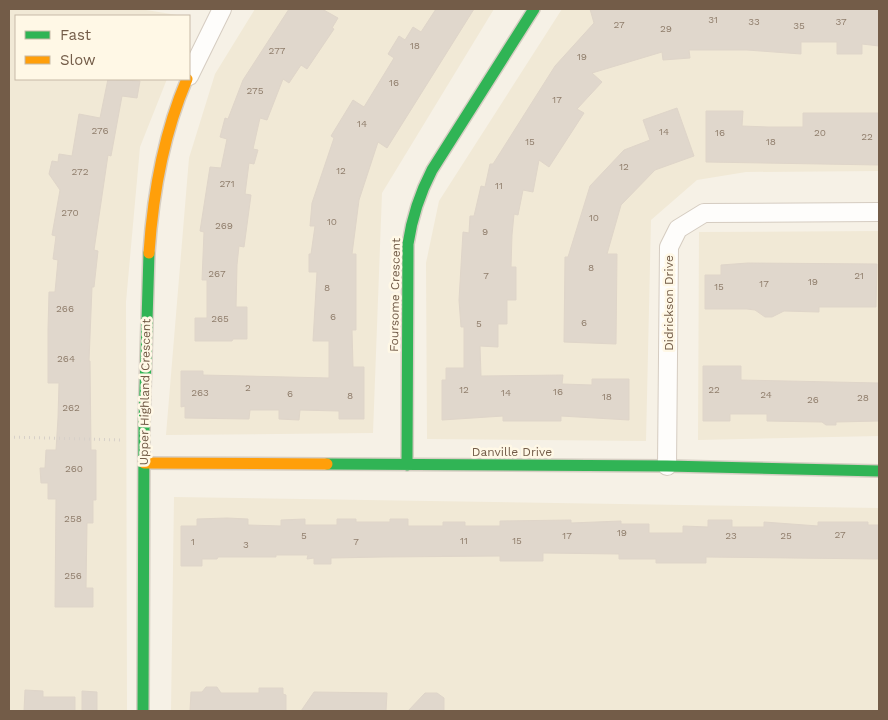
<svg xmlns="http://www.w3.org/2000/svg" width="888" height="720" font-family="'Work Sans',sans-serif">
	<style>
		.residential { fill: #f1e9d6 }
		.building { fill: #e0d7cc; stroke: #dfd5c9 }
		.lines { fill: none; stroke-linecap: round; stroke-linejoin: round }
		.street-casing { stroke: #d5ccc1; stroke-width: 20 }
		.fast-casing { stroke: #d6cec3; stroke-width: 14 }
		.slow-casing { stroke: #d6cec3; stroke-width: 14 }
		.path { stroke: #d7d0c9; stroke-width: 3; stroke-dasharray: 1 4; stroke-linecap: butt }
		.street { stroke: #fefdfb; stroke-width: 18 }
		.fast { stroke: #30b455; stroke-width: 11 }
		.slow { stroke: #ff9f0a; stroke-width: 11 }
		.labels { text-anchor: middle; stroke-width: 5; stroke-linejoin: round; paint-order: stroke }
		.number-label { font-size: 10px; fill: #907e6c }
		.street-label { font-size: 12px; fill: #735c48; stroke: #fff8e6 }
	</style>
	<rect width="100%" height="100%" fill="#f6f1e6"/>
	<!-- residential -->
	<path class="residential" d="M9,9H140L183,16H16V79H167L140,147L126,302L127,711H9Z
		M255,9H494L382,193L373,433L166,435L189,158L215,74Z
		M562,9H879V171L746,172L697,180L651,220L646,441L427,439L426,263L439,201Z
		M879,231V436L698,440L699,232Z
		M174,497L879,508V711H171Z"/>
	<!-- building -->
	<path class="building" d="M289,9H322L338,18L332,28L334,29L307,69L301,65L289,83L283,79L267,120L260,118L253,149L258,150L254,164L249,163L245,194L251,195L244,247L239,246L237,265L236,307H247V339H233L232,341H195V318H207V280H202L204,232L200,231L210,167L221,168L227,139L220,137L225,118L228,119L243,80Z
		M436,9H474L387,148L378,142L359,200L352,254H356V330H352L353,367H364V419H339V411L300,410L299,420L279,419V410H250L249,419L185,418V406L181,407V371H203V375L329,378V341H313L317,272H309V254H311L315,226H310L312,203L334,138L331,136L353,100L364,107L394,58L388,54L399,36L405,40L413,27L421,32Z
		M590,9H879V46L862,44V54H837V42H801V54L747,50H689L690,58L663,60L662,52L592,73L602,82L577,109L584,113L549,167L539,160L533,192L523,190L518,215L514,214L512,235L511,267H516V300H507V324H498V347L480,346L481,376L563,375L562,384L592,385V379H629V420L561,416V421H503V416L442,420V380H446V368H464V327H461L459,300L463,232L469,233L470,216H474L481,186L485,187L490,164H493L555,66L594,23Z
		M108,79L140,81L137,98L122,96L111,156L108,155L94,250L98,251L94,287H92L89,361H90L91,450H96V500H93V523H87L86,588H93V607H55L56,499H48V483H41L40,468H45L46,450H56L58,418L59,383H48V330L49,292H55L58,260L53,259L56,236L52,235L60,190L49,174L52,161L58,162L59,154L72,156L79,114L100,118Z
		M677,108L694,156L655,170L621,205L607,254H617L616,344L564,342L565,257H568L590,186L624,150L650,140L643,120Z
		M706,111H743L742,126L768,127H803V113H879V165L706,162Z
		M748,263L877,264L876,307H819V312L784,311L772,317H765L755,310L747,309H705V275H721V265Z
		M703,366H741V380L879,383V421L836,422V425H826L822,422L767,421V414H730V421H703Z
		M227,518L248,519V525L281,526V520L305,519V525H337V519H356V522H390V519H408V526H443V522H465V526H500V521L571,520V523L621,521V524H649V533H683V526L708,527V520H732V527H764V522L818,526V522H868V525H879V559L706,557V563H656V559H619V554L543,553V561H500V556L383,557L331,558V564H314V558L307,559L308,555H276V557H218L217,559H202V566H181V526H197V519Z
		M206,687H217L221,693H259V688H283V694L286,695V711H190L191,692H202Z
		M25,690L43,691V697H75V711H24Z
		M82,691L97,692V711H82Z
		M314,692L387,693L386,711H301Z
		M425,693H437L444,698V711H408Z"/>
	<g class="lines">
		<defs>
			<path id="street" d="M189,76L222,9
				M667,466L669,247L678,229L704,213L879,212"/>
			<path id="fast" d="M327,464L667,466L879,471
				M407,465L408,244C412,217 419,195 432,170L534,9
				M143,711L144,424L149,253"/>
			<path id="slow" d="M149,253C153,192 163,135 187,79
				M144,463L327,464"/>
		</defs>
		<!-- street casing -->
		<use href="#street" class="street-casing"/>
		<!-- fast casing -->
		<use href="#fast" class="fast-casing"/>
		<!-- slow casing -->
		<use href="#slow" class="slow-casing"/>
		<!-- path -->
		<path class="path" d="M9,437L123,440"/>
		<!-- street -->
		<use href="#street" class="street"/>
		<!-- fast -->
		<use href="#fast" class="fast"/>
		<!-- slow -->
		<use href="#slow" class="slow"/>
	</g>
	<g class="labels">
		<!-- number labels -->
		<g class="number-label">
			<text x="713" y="23">31</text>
			<text x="754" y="25">33</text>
			<text x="841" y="25">37</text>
			<text x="619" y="28">27</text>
			<text x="799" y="29">35</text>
			<text x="666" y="32">29</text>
			<text x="415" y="49">18</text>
			<text x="277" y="54">277</text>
			<text x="582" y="60">19</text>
			<text x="394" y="86">16</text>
			<text x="255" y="94">275</text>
			<text x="557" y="103">17</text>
			<text x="362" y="127">14</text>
			<text x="100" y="134">276</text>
			<text x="664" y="135">14</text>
			<text x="720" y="136">16</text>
			<text x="820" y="136">20</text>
			<text x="867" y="140">22</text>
			<text x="530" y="145">15</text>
			<text x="771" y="145">18</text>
			<text x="624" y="170">12</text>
			<text x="341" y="174">12</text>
			<text x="80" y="175">272</text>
			<text x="227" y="187">271</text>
			<text x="499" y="189">11</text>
			<text x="70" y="216">270</text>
			<text x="594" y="221">10</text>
			<text x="332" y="225">10</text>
			<text x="224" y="229">269</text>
			<text x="485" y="235">9</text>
			<text x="591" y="271">8</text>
			<text x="217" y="277">267</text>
			<text x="486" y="279">7</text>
			<text x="859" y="279">21</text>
			<text x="813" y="285">19</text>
			<text x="764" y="287">17</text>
			<text x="719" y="290">15</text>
			<text x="327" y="291">8</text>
			<text x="65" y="312">266</text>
			<text x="333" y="320">6</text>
			<text x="220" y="322">265</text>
			<text x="584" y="326">6</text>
			<text x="479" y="327">5</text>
			<text x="66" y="362">264</text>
			<text x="248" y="391">2</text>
			<text x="464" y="393">12</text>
			<text x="714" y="393">22</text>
			<text x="558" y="395">16</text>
			<text x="200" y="396">263</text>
			<text x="506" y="396">14</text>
			<text x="290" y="397">6</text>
			<text x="766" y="398">24</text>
			<text x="350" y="399">8</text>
			<text x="607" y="400">18</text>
			<text x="863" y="401">28</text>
			<text x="813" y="403">26</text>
			<text x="71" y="411">262</text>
			<text x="74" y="472">260</text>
			<text x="73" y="522">258</text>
			<text x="622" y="536">19</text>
			<text x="840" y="538">27</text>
			<text x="304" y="539">5</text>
			<text x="567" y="539">17</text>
			<text x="731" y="539">23</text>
			<text x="786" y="539">25</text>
			<text x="464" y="544">11</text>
			<text x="517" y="544">15</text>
			<text x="193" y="545">1</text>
			<text x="356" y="545">7</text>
			<text x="246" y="548">3</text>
			<text x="73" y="579">256</text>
		</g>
		<!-- street labels -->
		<g class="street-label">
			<text transform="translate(395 295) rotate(-89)" y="4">Foursome Crescent</text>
			<text transform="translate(669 303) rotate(-90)" y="4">Didrickson Drive</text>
			<text transform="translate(145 392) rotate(-89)" y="4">Upper Highland Crescent</text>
			<text x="512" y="456">Danville Drive</text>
		</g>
	</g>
	<!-- border -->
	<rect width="888" height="720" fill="none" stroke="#735c48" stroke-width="20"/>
	<!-- legend -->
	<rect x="15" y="15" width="175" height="65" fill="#fff8e6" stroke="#c7baa7"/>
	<rect x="25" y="31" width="25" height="8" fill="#30b455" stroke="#c7baa7"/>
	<text x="60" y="40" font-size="15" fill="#735c48">Fast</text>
	<rect x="25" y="56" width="25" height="8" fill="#ff9f0a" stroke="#c7baa7"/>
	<text x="60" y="65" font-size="15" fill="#735c48">Slow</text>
</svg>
